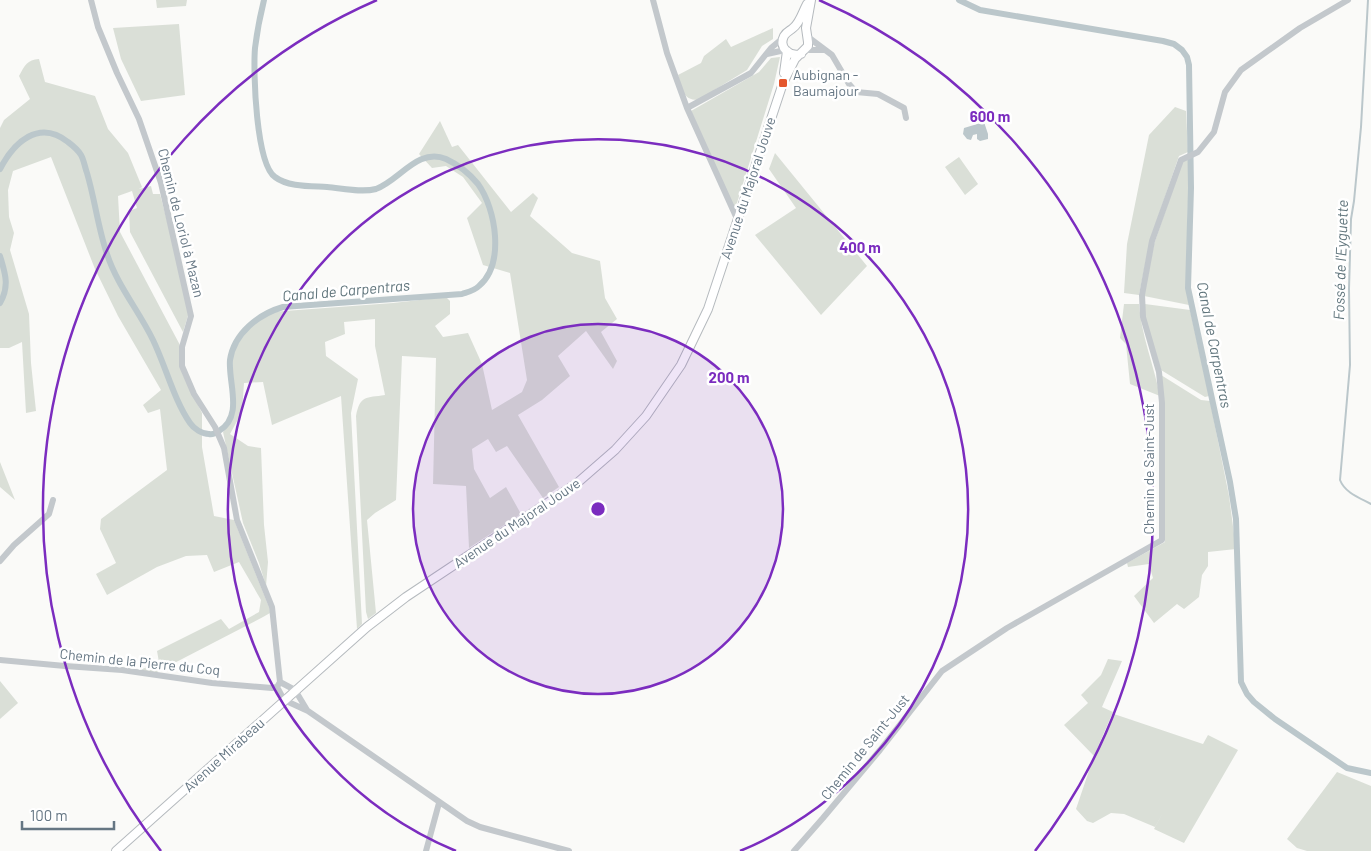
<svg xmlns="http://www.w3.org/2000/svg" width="1371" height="851" font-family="Barlow,sans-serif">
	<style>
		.green { fill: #dadfd7 }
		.water { fill: #bbc7cb }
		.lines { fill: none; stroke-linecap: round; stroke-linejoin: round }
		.stream { stroke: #bbc7cb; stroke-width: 2 }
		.canal { stroke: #bbc7cb; stroke-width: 6 }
		.major-casing { stroke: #b5babe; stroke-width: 10 }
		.minor { stroke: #c3c8cc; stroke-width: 6 }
		.major { stroke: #fff; stroke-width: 8 }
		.ring { fill: none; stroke: #7b2cbf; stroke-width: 2.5 }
		.poi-dot { fill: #e4572e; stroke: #fff; stroke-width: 2 }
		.labels { text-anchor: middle; stroke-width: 5; stroke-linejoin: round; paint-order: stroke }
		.poi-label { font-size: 14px; fill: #657683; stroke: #fff; text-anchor: start }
		.street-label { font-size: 14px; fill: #657683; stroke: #fff }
		.water-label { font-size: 15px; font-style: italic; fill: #60757c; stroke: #fff }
		.centre { fill: #7b2cbf; stroke: #fff; stroke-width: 2.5 }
		.ring-label { font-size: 15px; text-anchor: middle; font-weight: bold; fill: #7b2cbf; stroke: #fff; stroke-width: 5; stroke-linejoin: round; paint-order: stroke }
	</style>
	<rect width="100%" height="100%" fill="#fafaf8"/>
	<!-- green -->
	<path class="green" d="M156,0H187L186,6L157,8Z
		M179,24L185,95L141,101L121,59L113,28Z
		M773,28V39L762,46L747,70L698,100C682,100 682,88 678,75L701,63L704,56L726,39L731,47Z
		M780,57L774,84L736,206H733L691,111L759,72L771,58Z
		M39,59L45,82L95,96L108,129L128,153L142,187L139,189L151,186L153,194H160L190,309L183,332L130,232L129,211L137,208L132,191L118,196L120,232L181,347L179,354L183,375L202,413V447L214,516L234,520L269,607L270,613L263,617L155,673L140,670L159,662L157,651L221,619L229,629L259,612L261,600L239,562L214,572L207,555L186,556L157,567L107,595L96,574L116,563L100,529L101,519L167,470L160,409L148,413L143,405L161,390L118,316L95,269L51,157L13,171L8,190L9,217L14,233L10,250L29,314L31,363L36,411L26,413L22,342L9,348H0V128L4,120L30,99L19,76C25,65 27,60 39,59Z
		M1175,107L1186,111L1188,152L1179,156L1150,240L1139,295L1124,293L1127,244L1149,135Z
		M440,121L452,147L458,145L511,212L533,193L538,198L530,216L572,253L600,261L605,298L617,319L601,332L617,361L613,369L586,331L558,356L570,376L542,400L518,415L559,487L543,498L507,446L496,452L488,439L472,449L474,469L490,498L506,487L521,514L469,548L466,486L433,484L436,358L402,356L396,500L375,513L367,520L376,613L368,619L366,612L356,416C360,395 366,398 385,395L375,346V319L344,322L345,334L325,342L326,356L358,379L351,413L362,624L357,629L341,396L272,425L263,382L244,383L242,412L230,434L248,446L261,448L264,525L268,562L266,586L259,563L243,523L223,432L231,420L235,406L232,360L235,349L246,331L257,319L271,312L393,303L446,297L450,301V314L435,326L443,337L468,333L482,364L492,410L522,392L527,380L510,273L483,265L467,218L482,203L463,177L446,166L432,168L419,154Z
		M775,153L867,266L821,315L755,235L796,208L769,169Z
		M959,157L978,184L965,195L945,167Z
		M1189,159L1186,284L1189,305L1144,296L1154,244L1183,160Z
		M1124,304H1139C1141,334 1154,366 1160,396L1130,384L1126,344L1120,338Z
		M1145,304L1190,310L1209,396L1205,397L1161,370L1145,317Z
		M1161,375L1201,400L1210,401L1229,496L1236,549L1208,552V566L1202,575L1199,597L1184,609L1177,604L1154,623L1134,596L1153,578L1149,564L1128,567L1127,563L1165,542L1164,402Z
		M0,462L15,500L0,487Z
		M1108,659L1122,661L1102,707L1113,712L1097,749L1114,714L1203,744L1208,735L1238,750L1184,843L1154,829L1164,811L1155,827L1124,814L1111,813L1093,823L1087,821L1076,809L1094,756L1064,725L1088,703L1081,695L1101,675Z
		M0,681L18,703L0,719Z
		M1337,772L1371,786V851H1307L1297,848L1287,839Z"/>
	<!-- water -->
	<path class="water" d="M984,122L988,134V139L980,141L977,139V134L973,135L971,140L967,139L963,134L964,128Z"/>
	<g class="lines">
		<!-- stream -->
		<path class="stream" d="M1368,0L1361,127L1354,201L1351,219L1349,289L1350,365L1340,480C1345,493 1360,498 1371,504"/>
		<!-- canal -->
		<path class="canal" d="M959,0L980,10L1163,41L1174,44L1182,50L1187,57L1189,65L1191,188L1188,288L1230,482L1236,519L1241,682L1247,694L1254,702L1275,719L1347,768L1371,773
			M0,169C14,142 39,119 68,142C72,145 78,150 81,155C84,160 85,168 87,173C95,200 98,228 107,254C117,285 139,311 153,340C166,367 174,400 190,423C194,429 202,434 209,434C213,435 216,433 219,431C244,416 228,383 230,360C234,333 259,314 283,307L462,294C468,292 474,291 479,286C505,264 496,209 478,184C469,173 459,165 446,159C418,147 399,181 376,189C361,193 341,188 327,187C311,186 288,187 275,177C256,164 253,72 255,48C257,32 260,16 264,0
			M0,256C5,273 10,286 0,303"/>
		<defs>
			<path id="major" d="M801,54C790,57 778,48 784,36C787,31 790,31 793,28C800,23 803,11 807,4
				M784,73L787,51
				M116,851L367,627L406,597L576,484L615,450L646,416L681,365L708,309L783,83L795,59L808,46V42L806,28L811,0"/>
		</defs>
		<!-- major casing -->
		<use href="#major" class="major-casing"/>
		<!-- minor -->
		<path class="minor" d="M91,0L98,27L117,73L139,119L161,183L191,316L182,347V366L194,394L215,427L224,448L237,520L272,607L280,682L277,687L284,700L308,711L467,821L480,827L569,851
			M653,0L667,53L687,108L738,221
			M808,37L832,55L849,84L856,92L878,94L904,108L906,118
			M805,50H824
			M767,54L785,50
			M687,108L751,73L771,48L783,38
			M0,561L14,545L49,514L53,500
			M0,660L65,666L122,670L212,683L272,688L277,687
			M280,682L295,690L307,710
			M426,851L439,803
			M794,851L823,818L880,750L942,671L1007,628L1162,540V403L1159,372L1143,317L1142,295L1152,241L1181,160L1198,152L1214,132L1225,92L1241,70L1300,28L1348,0"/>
		<!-- major -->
		<use href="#major" class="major"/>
	</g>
	<!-- distance rings -->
	<circle cx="598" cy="509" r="185" fill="#7b2cbf" fill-opacity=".12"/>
	<g class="ring">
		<circle cx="598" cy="509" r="185"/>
		<path d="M456 851A370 370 0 1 1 740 851"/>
		<path d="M161 851A555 555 0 0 1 377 0M819 0A555 555 0 0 1 1035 851"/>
	</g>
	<!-- markers -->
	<rect class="poi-dot" x="778" y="78" width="10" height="10" rx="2.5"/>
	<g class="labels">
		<!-- poi labels -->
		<g class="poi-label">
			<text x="793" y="80">Aubignan -<tspan x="793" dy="16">Baumajour</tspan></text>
		</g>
		<!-- street labels -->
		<g class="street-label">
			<text transform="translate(748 188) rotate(-72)" y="5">Avenue du Majoral Jouve</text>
			<text transform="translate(181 223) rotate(76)" y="5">Chemin de Loriol à Mazan</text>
			<text transform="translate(1149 469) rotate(-90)" y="5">Chemin de Saint-Just</text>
			<text transform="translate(517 523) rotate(-34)" y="5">Avenue du Majoral Jouve</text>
			<text transform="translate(140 662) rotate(6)" y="5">Chemin de la Pierre du Coq</text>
			<text transform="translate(865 747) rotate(-51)" y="5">Chemin de Saint-Just</text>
			<text transform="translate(224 755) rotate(-42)" y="5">Avenue Mirabeau</text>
		</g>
		<!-- water labels -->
		<g class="water-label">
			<text transform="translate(1341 260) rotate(-88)" y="5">Fossé de l'Eyguette</text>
			<text transform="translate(346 291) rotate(-5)" y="5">Canal de Carpentras</text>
			<text transform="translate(1214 345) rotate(79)" y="5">Canal de Carpentras</text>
		</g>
	</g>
	<circle cx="598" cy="509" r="8" class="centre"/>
	<g class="ring-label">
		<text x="990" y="122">600 m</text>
		<text x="860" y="253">400 m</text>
		<text x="729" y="383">200 m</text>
	</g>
	<!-- scale -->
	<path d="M22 821v8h92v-8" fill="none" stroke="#657683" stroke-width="2.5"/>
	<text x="30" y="821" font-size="15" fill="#657683" stroke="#ffffff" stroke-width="4" paint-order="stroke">100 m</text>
</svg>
